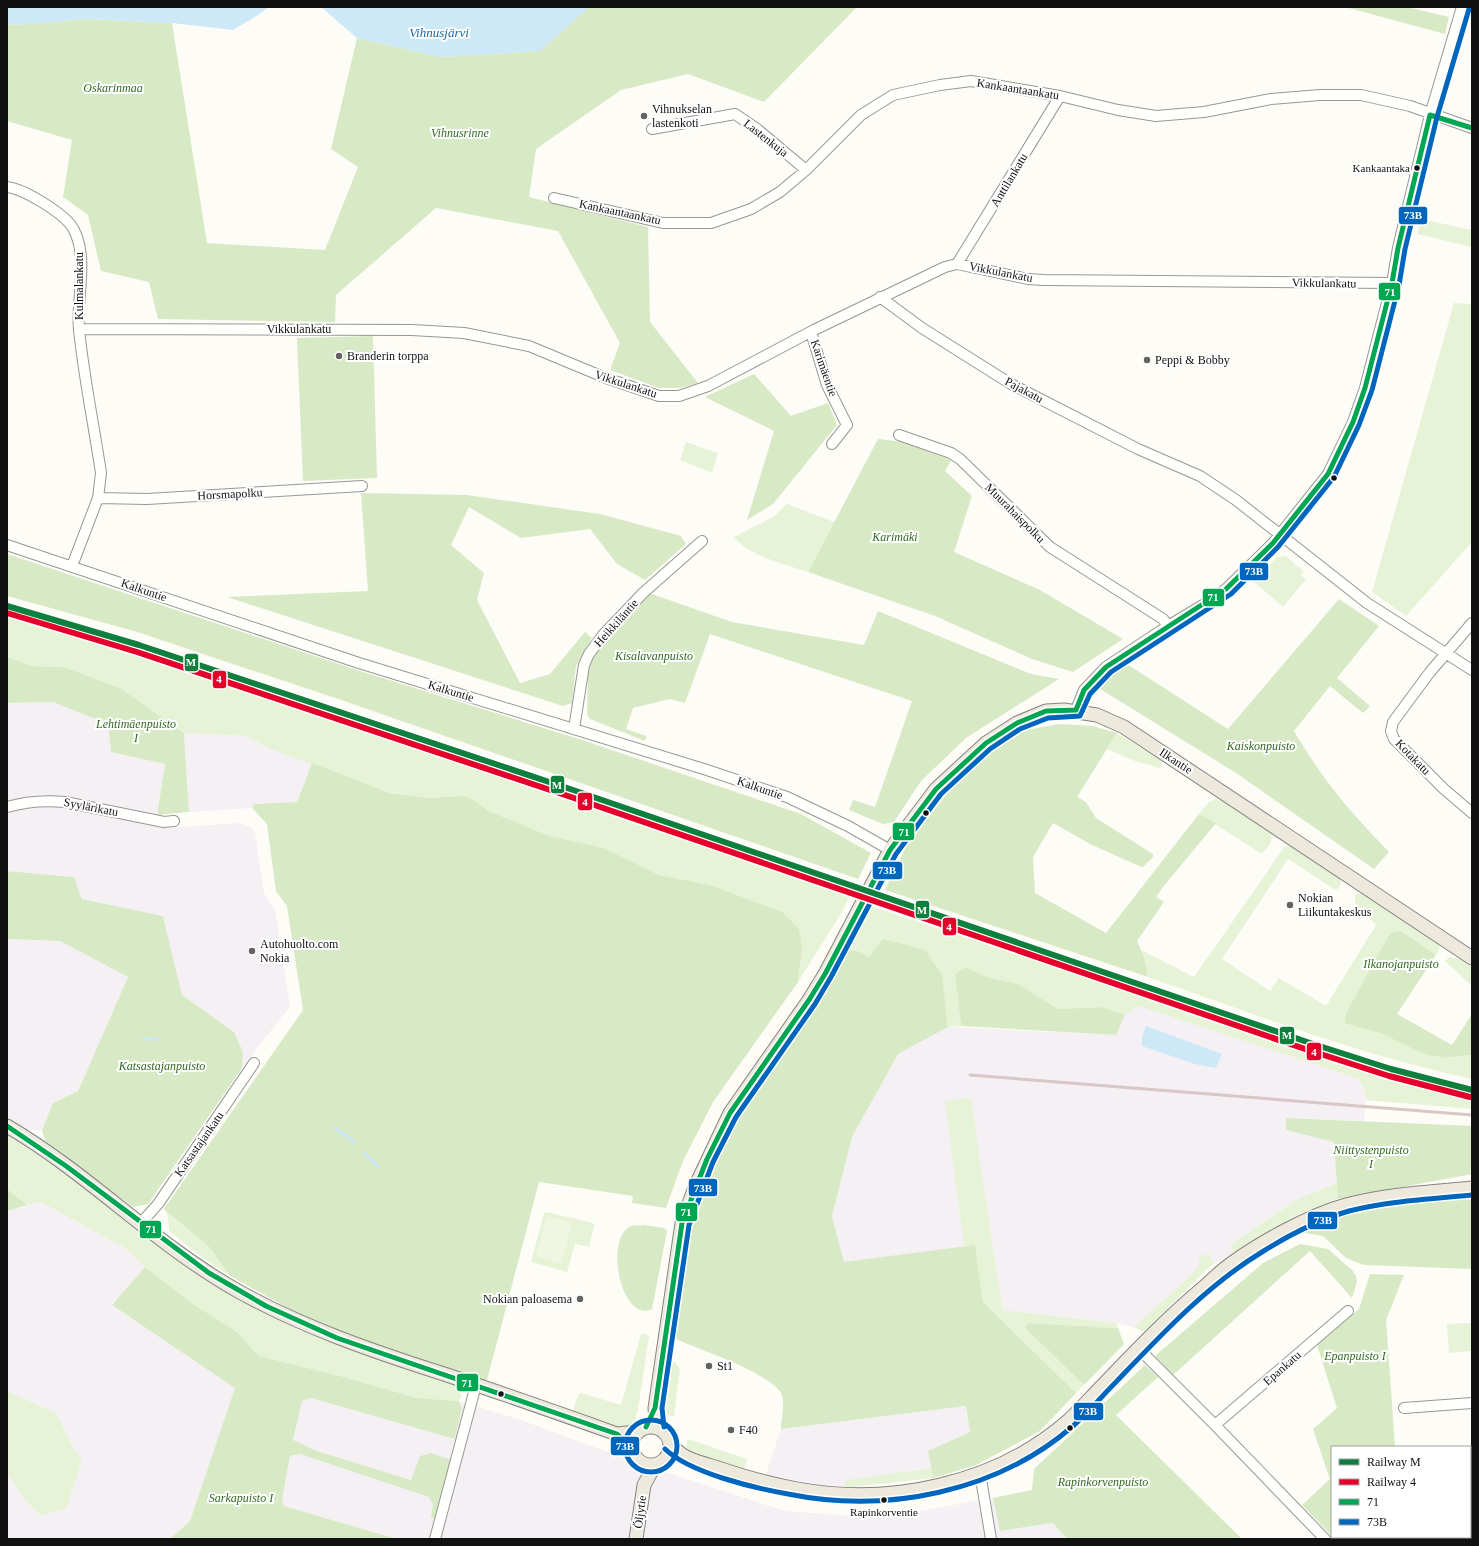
<svg xmlns="http://www.w3.org/2000/svg" width="1479" height="1546" font-family="'Times New Roman',serif">
	<style>
		.industrial { fill: #f5f0f3 }
		.green { fill: #e7f3d7 }
		.forest { fill: #d8eac5 }
		.pitch { fill: #f0f6e1 }
		.water { fill: #cde8f7 }
		.lines { fill: none; stroke-linecap: round; stroke-linejoin: round }
		.stream { stroke: #cde8f7; stroke-width: 3 }
		.minor-casing { stroke: #979795; stroke-width: 12 }
		.major-casing { stroke: #858482; stroke-width: 15 }
		.minor { stroke: #fffffe; stroke-width: 10 }
		.major { stroke: #ede9dc; stroke-width: 13 }
		.rail { stroke: #d9c6c7; stroke-width: 3 }
		.bus-1-casing { stroke: #fff; stroke-width: 8 }
		.bus-2-casing { stroke: #fff; stroke-width: 8 }
		.bus-1 { stroke: #00a651; stroke-width: 5 }
		.bus-2 { stroke: #0065bd; stroke-width: 5 }
		.rail-1-casing { stroke: #fff; stroke-width: 9 }
		.rail-2-casing { stroke: #fff; stroke-width: 9 }
		.rail-1 { stroke: #0e7f3c; stroke-width: 6 }
		.rail-2 { stroke: #e4002b; stroke-width: 6 }
		.poi-dot { fill: #646362; stroke: #fff; stroke-width: 1.5 }
		.bus-dot { fill: #111; stroke: #fff; stroke-width: 1.5 }
		.labels { text-anchor: middle; stroke-width: 4; stroke-linejoin: round; paint-order: stroke }
		.bus-label { font-size: 11px; fill: #111; stroke: #fff; text-anchor: end }
		.park-label { font-size: 12px; font-style: italic; fill: #2f6b1f; stroke: #fff }
		.street-label { font-size: 12px; fill: #111; stroke: #fff }
		.poi-label { font-size: 12px; fill: #111; stroke: #fff; text-anchor: start }
		.water-label { font-size: 13px; font-style: italic; fill: #1768a6; stroke: #fff }
		.line-badge { stroke: #fff; stroke-width: 1.5 }
		.badge-label { font-size: 11px; text-anchor: middle; font-weight: bold; fill: #fff }
	</style>
	<rect width="100%" height="100%" fill="#fdfcf7"/>
	<!-- industrial -->
	<path class="industrial" d="M53,702L108,724L111,752L165,764L157,815L64,797L40,795L22,798L7,803V703Z
		M184,733L246,736L268,748L312,763L297,802L254,804L252,808L189,812Z
		M33,806L65,808L163,828L240,823L252,828L255,833L264,893L275,910L290,1006L242,1068L243,1052L234,1032L182,995L163,916L82,899L74,877L7,871V813Z
		M7,939L60,941L128,977L78,1091L53,1103L42,1130H26L7,1118Z
		M1138,1006L1359,1079L1364,1089L1366,1100L1364,1121L1286,1118V1130L1335,1142L1337,1183L1299,1198L1230,1245L1234,1252L1214,1264L1210,1254L1191,1275L1134,1327L1116,1323L1003,1310L992,1243L844,1263L832,1216L852,1137L898,1054L948,1027L1116,1035L1125,1015Z
		M41,1202L125,1248L145,1267L112,1305L236,1388L190,1521L170,1539H7V1211Z
		M311,1398L455,1438L462,1408L459,1401L521,1420L629,1460L785,1511L879,1518L993,1498L1000,1531L1053,1523L1067,1539H397L284,1506L282,1500L290,1456L300,1454L430,1497L433,1504L431,1517L451,1460L412,1480L317,1451L293,1441L302,1401Z
		M966,1406L970,1432L929,1451L931,1468L901,1472L843,1488L807,1486L765,1477L781,1429Z"/>
	<!-- green -->
	<path class="green" d="M1421,219L1472,230V247L1417,234Z
		M1454,303L1472,304V542L1406,616L1372,592Z
		M686,442L718,453L712,473L680,460Z
		M787,504L834,522L808,572C784,564 751,557 734,537L773,517Z
		M1286,556L1304,572L1301,575L1306,579L1283,607L1253,581L1277,557Z
		M7,615C119,646 228,684 338,721C509,778 679,837 849,897L842,912L798,982L802,949L710,885L659,875L604,848L550,836L493,813L469,797L460,796L428,798L390,793L268,748L246,736L184,733L120,688L64,667L32,666L7,657Z
		M1117,733L1162,761L1160,768L1132,760L1107,749Z
		M1216,799L1225,801L1272,833L1271,843L1262,854L1199,814L1209,802Z
		M1285,846H1290L1340,879L1341,884L1338,889H1334L1288,859L1222,959L1270,991L1279,978L1326,1006L1376,925L1355,903V895L1363,893L1438,944L1440,949L1436,955L1401,931L1390,933L1346,1013L1344,1022L1380,1033L1424,1054L1444,1058L1472,1055V1079C1362,1055 1255,1015 1148,977L1141,950L1194,977Z
		M870,906C964,937 1059,968 1153,1001C1259,1037 1363,1076 1472,1101V1109L1366,1100L1364,1089L1359,1079L1138,1006L1125,1015L1101,1007L1058,1009L1018,984L986,977L966,967L955,974L961,1026L948,1027L946,1009L858,951L846,950Z
		M1449,957L1460,959L1472,967V986L1445,961Z
		M971,1098L992,1243L1003,1310L1116,1323L1118,1328L1029,1323L1025,1328L1084,1385L1076,1393L983,1302L975,1245L964,1246L945,1101Z
		M7,1134L69,1176L239,1298L297,1329L369,1356L456,1385L462,1392L459,1401L417,1398L344,1377L259,1356L237,1332L193,1304L145,1267L125,1248L41,1202L27,1205L7,1189Z
		M1337,1183L1338,1199L1301,1213L1234,1252L1230,1245L1299,1198Z
		M164,1209L209,1247L230,1276L200,1256L169,1231L168,1217Z
		M547,1212L593,1223L594,1226L589,1247L575,1244L567,1272L531,1262L544,1213Z
		M1210,1254L1214,1264L1208,1268L1144,1332L1134,1327L1191,1275L1198,1267L1200,1256Z
		M1472,1323V1351L1449,1353L1447,1324Z
		M643,1333L649,1336L638,1409L635,1420L629,1427L620,1428L575,1414L573,1410L578,1395L581,1393L621,1405L641,1334Z
		M672,1362H675L680,1369L674,1416L662,1415L669,1367Z
		M9,1392L56,1413L75,1452L79,1454L82,1460L66,1508L41,1516L24,1499L7,1472V1393Z
		M688,1439L747,1459L744,1468L740,1470L685,1450Z
		M931,1468L933,1478L843,1488L846,1480Z"/>
	<!-- forest -->
	<path class="forest" d="M589,7H857L764,102L688,74L621,90L536,149L529,197L648,227L650,322L698,383L680,388H659L610,370L620,343L558,231L436,208L336,295L335,322L158,319L149,282L101,271L88,215L63,197L72,140L7,121V24L17,25L86,19L172,23L207,243L325,250L358,167L331,149L357,38L440,57L539,51Z
		M1345,7H1407L1449,17L1445,34Z
		M373,336L377,478L303,481L297,338Z
		M754,374L791,416L828,403L837,425L773,504L747,520L774,431L705,397Z
		M878,439L904,442L951,460L945,471L972,496L954,552L1040,590L1123,639L1073,672L1032,659L935,616L808,572Z
		M361,493L467,495L600,514L681,536L686,544L645,580L617,564L590,529L521,538L469,507L451,545L484,573L477,600L520,683L550,674L585,632L592,638L576,666L572,703L563,706L227,597L368,591Z
		M7,554L360,671L579,739L801,814L871,853L858,879L344,701L134,631L7,596Z
		M649,593L732,622L864,645L878,611L1031,674L1059,679L966,738L921,781L894,822L883,824L849,810L853,800L875,807L912,701L710,634L685,703L670,699L633,708L626,729L647,736L645,741L590,719L587,715L588,669L599,648Z
		M1339,599L1379,626L1337,678L1370,706L1363,713L1330,686L1294,731C1322,779 1350,812 1389,852L1374,869L1236,773L1097,687L1127,664L1228,729Z
		M7,657L32,666L64,667L120,688L184,733L189,812L157,815L165,764L111,752L108,724L53,702L7,703Z
		M1060,724L1093,726L1117,733L1077,797L1086,802L1096,818L1153,854V857L1143,867L1139,866L1092,845L1053,823L1033,857L1035,893L1106,933L1199,814L1216,823L1163,887L1156,897L1164,902L1137,941L1143,954L1148,977L885,890L906,846L962,774L1020,731Z
		M312,763L390,793L428,798L460,796L469,797L491,812L550,836L604,848L659,875L710,885L782,912L799,929L802,949L798,982L713,1102L683,1161L666,1208L632,1203L633,1196L539,1182L486,1384L395,1352L308,1319L230,1276L209,1247L164,1209L303,1010L287,906L276,891L267,824L252,808L254,804L297,802Z
		M7,871L74,877L82,899L163,916L182,995L234,1032L243,1052L242,1068L148,1204L133,1207L45,1141L42,1130L53,1103L78,1091L128,977L60,941L7,939Z
		M1401,931L1436,955L1397,1014L1452,1045L1472,1014V1055L1444,1058L1424,1054L1380,1033L1344,1023L1346,1013L1390,933Z
		M883,939L925,950L942,975L948,1027L898,1054L852,1137L832,1216L844,1262L975,1245L983,1302L1076,1393L1040,1431L976,1465L933,1478L928,1451L970,1432L966,1406L781,1429C781,1419 785,1404 782,1395C773,1374 701,1350 678,1340L673,1336L671,1329L692,1223L704,1184L750,1092L829,980L846,950L858,951L869,957Z
		M966,967L986,977L1018,984L1058,1009L1101,1007L1125,1015L1116,1035L961,1026L955,974Z
		M1286,1118L1472,1126V1174L1338,1199L1334,1142L1286,1130Z
		M7,1189L27,1205L7,1211Z
		M1472,1194V1269L1364,1265L1346,1258L1323,1236L1299,1232L1335,1215L1401,1199Z
		M644,1225L664,1228L667,1231L652,1309C622,1324 603,1239 631,1226C635,1225 640,1226 644,1225Z
		M1300,1244L1328,1249L1353,1271L1356,1276L1357,1282L1352,1298L1310,1251L1173,1375L1155,1356L1263,1263Z
		M145,1267L193,1304L237,1332L259,1356L344,1377L417,1398L459,1401L462,1408L455,1439L311,1398L302,1401L293,1440L317,1451L411,1480L420,1456L431,1453L451,1460L437,1519L431,1517L433,1504L429,1497L300,1454L290,1456L282,1500L284,1506L397,1539H170L190,1521L235,1388L112,1305Z
		M1370,1274L1404,1275L1386,1320L1395,1447H1332V1536L1302,1505L1330,1479L1313,1429L1337,1408L1317,1345L1359,1309Z
		M1029,1323L1118,1328L1124,1344L1084,1385L1025,1328Z
		M1145,1365L1158,1377L1116,1415L1242,1539H1067L1053,1523L1000,1531L993,1498L1032,1490L1034,1469Z
		M1333,1537H1424L1425,1539H1335Z"/>
	<!-- pitch -->
	<path class="pitch" d="M547,1216L572,1223L561,1264L536,1256Z"/>
	<!-- water -->
	<path class="water" d="M7,7H269L255,17L233,30L172,23L86,19L17,25L7,24Z
		M321,7H589L540,51L440,57L357,38Z
		M1146,1026L1222,1054L1216,1068L1195,1064L1142,1046V1037Z"/>
	<g class="lines">
		<!-- stream -->
		<path class="stream" d="M144,1039H157
			M335,1128L354,1142
			M365,1153L378,1167"/>
		<defs>
			<path id="minor" d="M652,129L735,114L757,129L806,170
				M7,187C24,189 66,214 74,230C89,260 76,298 79,330C84,378 94,426 101,473L98,498L72,566
				M554,198L663,223H711L751,209L780,192L806,170L861,115L893,95L940,85L971,81L1060,96L1118,110L1156,116L1204,112L1271,99L1320,95H1361L1410,106L1472,128
				M957,264L1060,96
				M880,297L922,328L1011,384L1138,449L1200,476L1236,500L1367,603L1472,670
				M79,329L412,330L464,333L529,346L606,378L659,396H679L708,386L814,330L945,267L957,264L1028,279L1043,280L1392,283
				M811,332L827,385L847,425L832,444
				M899,435L951,453L960,459L1050,547L1163,619L1168,626
				M98,498L147,499L362,486
				M7,545L359,663L707,770L787,797L848,826L890,850
				M1472,623L1430,672L1393,722L1391,731L1394,739L1444,789L1472,813
				M1076,710L1084,690L1106,667L1168,626L1208,602L1226,589L1273,543L1328,474L1353,422L1365,388L1392,283L1398,248L1430,115L1462,7
				M574,729L584,665L589,654L603,635L643,593L702,541
				M7,807C27,801 44,800 65,802L164,822L174,821
				M141,1223L158,1204L254,1063
				M1138,1348L1215,1425L1325,1539
				M1404,1408L1472,1403
				M1215,1425L1348,1311
				M980,1473L991,1539
				M435,1539L476,1385"/>
			<path id="major" d="M7,1126C89,1174 156,1245 238,1291C304,1328 375,1352 447,1375C504,1394 561,1414 617,1434L637,1432
				M632 1446a19 19 0 1 1 38 0a19 19 0 1 1-38 0Z
				M657,1428L655,1408L682,1223L695,1187L730,1113L809,1000L825,974L890,850L936,789L986,743L1017,723L1046,711L1064,710L1097,715L1124,727L1472,958
				M670,1444C675,1449 681,1455 688,1458C697,1462 708,1465 718,1468C744,1477 770,1484 797,1489C890,1506 996,1484 1068,1421C1080,1410 1091,1397 1103,1385C1136,1351 1168,1317 1204,1287C1213,1279 1222,1270 1232,1263C1263,1241 1310,1215 1346,1205C1386,1194 1430,1192 1472,1188
				M636,1539L644,1485L655,1465"/>
		</defs>
		<!-- minor casing -->
		<use href="#minor" class="minor-casing"/>
		<!-- major casing -->
		<use href="#major" class="major-casing"/>
		<!-- minor -->
		<use href="#minor" class="minor"/>
		<!-- major -->
		<use href="#major" class="major"/>
		<!-- rail -->
		<path class="rail" d="M970,1075L1472,1115"/>
		<defs>
			<path id="bus-1" d="M1430,115L1472,128
				M1076,710L1084,690L1106,667L1226,589L1273,543L1328,474L1353,422L1365,388L1392,283L1398,248L1430,115
				M7,1126L66,1166L209,1273L266,1306L337,1338L617,1434L631,1447
				M646,1427L655,1408L682,1223L707,1159L730,1113L809,1000L825,974L890,850L936,789L986,743L1017,723L1046,711L1076,710"/>
			<path id="bus-2" d="M625 1446a26 26 0 1 1 52 0a26 26 0 1 1-52 0Z
				M664,1427L662,1408L689,1225L713,1162L736,1117L815,1004L831,977L896,854L941,794L990,749L1020,729L1048,718L1080,716L1090,694L1111,672L1231,594L1278,547L1334,477L1359,425L1372,390L1399,285L1405,249L1437,117L1469,9
				M665,1449C690,1473 754,1488 788,1494C887,1514 997,1492 1073,1426C1088,1413 1101,1397 1115,1383C1160,1336 1206,1286 1262,1252C1289,1235 1318,1220 1349,1211C1389,1201 1431,1199 1472,1195"/>
		</defs>
		<!-- bus-1 casing -->
		<use href="#bus-1" class="bus-1-casing"/>
		<!-- bus-2 casing -->
		<use href="#bus-2" class="bus-2-casing"/>
		<!-- bus-1 -->
		<use href="#bus-1" class="bus-1"/>
		<!-- bus-2 -->
		<use href="#bus-2" class="bus-2"/>
		<defs>
			<path id="rail-1" d="M7,606L139,645L573,790L1310,1043L1391,1069L1472,1090"/>
			<path id="rail-2" d="M7,613L137,652L571,797L1308,1050L1389,1076L1470,1097"/>
		</defs>
		<!-- rail-1 casing -->
		<use href="#rail-1" class="rail-1-casing"/>
		<!-- rail-2 casing -->
		<use href="#rail-2" class="rail-2-casing"/>
		<!-- rail-1 -->
		<use href="#rail-1" class="rail-1"/>
		<!-- rail-2 -->
		<use href="#rail-2" class="rail-2"/>
	</g>
	<!-- markers -->
	<g class="poi-dot">
		<circle cx="644" cy="116" r="4"/>
		<circle cx="339" cy="356" r="4"/>
		<circle cx="1147" cy="360" r="4"/>
		<circle cx="1290" cy="905" r="4"/>
		<circle cx="252" cy="951" r="4"/>
		<circle cx="580" cy="1299" r="4"/>
		<circle cx="709" cy="1366" r="4"/>
		<circle cx="731" cy="1430" r="4"/>
	</g>
	<g class="bus-dot">
		<circle cx="1417" cy="168" r="3.5"/>
		<circle cx="1334" cy="478" r="3.5"/>
		<circle cx="926" cy="813" r="3.5"/>
		<circle cx="501" cy="1394" r="3.5"/>
		<circle cx="1070" cy="1428" r="3.5"/>
		<circle cx="884" cy="1500" r="3.5"/>
	</g>
	<g class="labels">
		<!-- bus labels -->
		<g class="bus-label">
			<text x="1410" y="172">Kankaantaka</text>
			<text x="884" y="1516" text-anchor="middle">Rapinkorventie</text>
		</g>
		<!-- park labels -->
		<g class="park-label">
			<text x="113" y="92">Oskarinmaa</text>
			<text x="460" y="137">Vihnusrinne</text>
			<text x="895" y="541">Karimäki</text>
			<text x="654" y="660">Kisalavanpuisto</text>
			<text x="136" y="728">Lehtimäenpuisto<tspan x="136" dy="14">I</tspan></text>
			<text x="1261" y="750">Kaiskonpuisto</text>
			<text x="1401" y="968">Ilkanojanpuisto</text>
			<text x="162" y="1070">Katsastajanpuisto</text>
			<text x="1371" y="1154">Niittystenpuisto<tspan x="1371" dy="14">I</tspan></text>
			<text x="1355" y="1360">Epanpuisto I</text>
			<text x="1103" y="1486">Rapinkorvenpuisto</text>
			<text x="241" y="1502">Sarkapuisto I</text>
		</g>
		<!-- street labels -->
		<g class="street-label">
			<text transform="translate(1018 89) rotate(9)" y="4">Kankaantaankatu</text>
			<text transform="translate(766 138) rotate(38)" y="4">Lastenkuja</text>
			<text transform="translate(1009 180) rotate(-59)" y="4">Anttilankatu</text>
			<text transform="translate(620 212) rotate(12)" y="4">Kankaantaankatu</text>
			<text transform="translate(1001 272) rotate(11)" y="4">Vikkulankatu</text>
			<text transform="translate(1324 283) rotate(1)" y="4">Vikkulankatu</text>
			<text transform="translate(79 286) rotate(-90)" y="4">Kulmalankatu</text>
			<text x="299" y="333">Vikkulankatu</text>
			<text transform="translate(824 368) rotate(71)" y="4">Karimäentie</text>
			<text transform="translate(626 384) rotate(18)" y="4">Vikkulankatu</text>
			<text transform="translate(1024 390) rotate(28)" y="4">Pajakatu</text>
			<text transform="translate(230 494) rotate(-3)" y="4">Horsmapolku</text>
			<text transform="translate(1015 513) rotate(45)" y="4">Muurahaispolku</text>
			<text transform="translate(144 590) rotate(19)" y="4">Kalkuntie</text>
			<text transform="translate(616 623) rotate(-48)" y="4">Heikkiläntie</text>
			<text transform="translate(451 691) rotate(17)" y="4">Kalkuntie</text>
			<text transform="translate(1413 757) rotate(46)" y="4">Kotakatu</text>
			<text transform="translate(1176 761) rotate(33)" y="4">Ilkantie</text>
			<text transform="translate(760 788) rotate(19)" y="4">Kalkuntie</text>
			<text transform="translate(91 807) rotate(11)" y="4">Syylärikatu</text>
			<text transform="translate(199 1144) rotate(-55)" y="4">Katsastajankatu</text>
			<text transform="translate(1282 1368) rotate(-41)" y="4">Epankatu</text>
			<text transform="translate(640 1512) rotate(-82)" y="4">Öljytie</text>
		</g>
		<!-- poi labels -->
		<g class="poi-label">
			<text x="652" y="113">Vihnukselan<tspan x="652" dy="14">lastenkoti</tspan></text>
			<text x="347" y="360">Branderin torppa</text>
			<text x="1155" y="364">Peppi &amp; Bobby</text>
			<text x="1298" y="902">Nokian<tspan x="1298" dy="14">Liikuntakeskus</tspan></text>
			<text x="260" y="948">Autohuolto.com<tspan x="260" dy="14">Nokia</tspan></text>
			<text x="572" y="1303" text-anchor="end">Nokian paloasema</text>
			<text x="717" y="1370">St1</text>
			<text x="739" y="1434">F40</text>
		</g>
		<!-- water labels -->
		<g class="water-label">
			<text x="439" y="37">Vihnusjärvi</text>
		</g>
	</g>
	<g class="line-badge">
		<rect x="1398" y="206" width="30" height="19" rx="4" fill="#0065bd"/>
		<rect x="1378" y="282" width="23" height="19" rx="4" fill="#00a651"/>
		<rect x="1239" y="562" width="30" height="19" rx="4" fill="#0065bd"/>
		<rect x="1202" y="588" width="23" height="19" rx="4" fill="#00a651"/>
		<rect x="184" y="653" width="15" height="19" rx="4" fill="#0e7f3c"/>
		<rect x="212" y="670" width="15" height="19" rx="4" fill="#e4002b"/>
		<rect x="550" y="775" width="15" height="19" rx="4" fill="#0e7f3c"/>
		<rect x="577" y="792" width="16" height="19" rx="4" fill="#e4002b"/>
		<rect x="892" y="822" width="23" height="19" rx="4" fill="#00a651"/>
		<rect x="872" y="861" width="31" height="19" rx="4" fill="#0065bd"/>
		<rect x="915" y="900" width="15" height="19" rx="4" fill="#0e7f3c"/>
		<rect x="942" y="917" width="15" height="19" rx="4" fill="#e4002b"/>
		<rect x="1279" y="1026" width="16" height="19" rx="4" fill="#0e7f3c"/>
		<rect x="1306" y="1042" width="16" height="19" rx="4" fill="#e4002b"/>
		<rect x="688" y="1178" width="30" height="19" rx="4" fill="#0065bd"/>
		<rect x="675" y="1202" width="23" height="20" rx="4" fill="#00a651"/>
		<rect x="1307" y="1211" width="31" height="19" rx="4" fill="#0065bd"/>
		<rect x="139" y="1220" width="23" height="19" rx="4" fill="#00a651"/>
		<rect x="456" y="1373" width="23" height="19" rx="4" fill="#00a651"/>
		<rect x="1073" y="1402" width="31" height="19" rx="4" fill="#0065bd"/>
		<rect x="610" y="1436" width="30" height="20" rx="4" fill="#0065bd"/>
	</g>
	<g class="badge-label">
		<text x="1413" y="219">73B</text>
		<text x="1390" y="296">71</text>
		<text x="1254" y="575">73B</text>
		<text x="1213" y="601">71</text>
		<text x="191" y="666">M</text>
		<text x="219" y="683">4</text>
		<text x="557" y="789">M</text>
		<text x="585" y="806">4</text>
		<text x="904" y="836">71</text>
		<text x="887" y="874">73B</text>
		<text x="922" y="914">M</text>
		<text x="949" y="931">4</text>
		<text x="1287" y="1039">M</text>
		<text x="1314" y="1056">4</text>
		<text x="703" y="1192">73B</text>
		<text x="686" y="1216">71</text>
		<text x="1323" y="1224">73B</text>
		<text x="151" y="1233">71</text>
		<text x="467" y="1387">71</text>
		<text x="1088" y="1415">73B</text>
		<text x="625" y="1450">73B</text>
	</g>
	<!-- border -->
	<rect width="1479" height="1546" fill="none" stroke="#111111" stroke-width="16"/>
	<!-- legend -->
	<rect x="1331" y="1446" width="140" height="92" fill="#ffffff" stroke="#a0a0a0"/>
	<rect x="1339" y="1459" width="20" height="6" fill="#0e7f3c" stroke="#a0a0a0"/>
	<text x="1367" y="1466" font-size="12" fill="#111111">Railway M</text>
	<rect x="1339" y="1479" width="20" height="6" fill="#e4002b" stroke="#a0a0a0"/>
	<text x="1367" y="1486" font-size="12" fill="#111111">Railway 4</text>
	<rect x="1339" y="1499" width="20" height="6" fill="#00a651" stroke="#a0a0a0"/>
	<text x="1367" y="1506" font-size="12" fill="#111111">71</text>
	<rect x="1339" y="1519" width="20" height="6" fill="#0065bd" stroke="#a0a0a0"/>
	<text x="1367" y="1526" font-size="12" fill="#111111">73B</text>
</svg>
